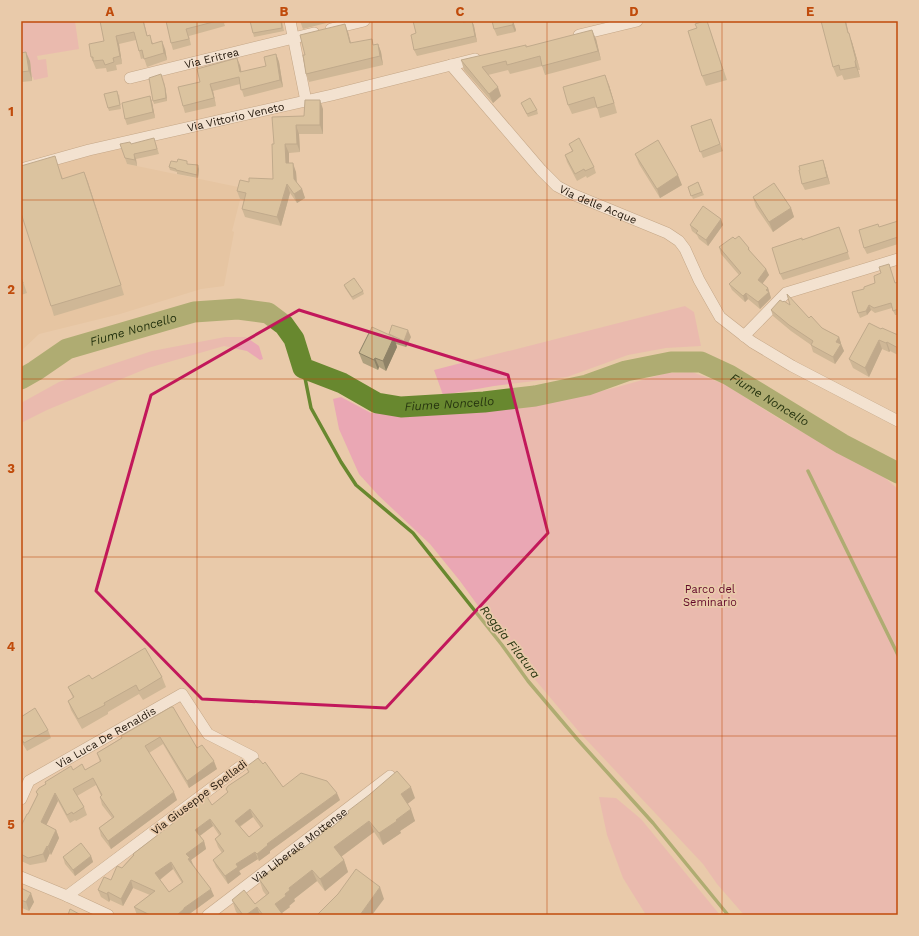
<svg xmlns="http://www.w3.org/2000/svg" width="919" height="936" font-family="'Work Sans',sans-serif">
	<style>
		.built { fill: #e2be99 }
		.green { fill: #eaa7b4 }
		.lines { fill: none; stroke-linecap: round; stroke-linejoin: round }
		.stream { stroke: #68882f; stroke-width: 3.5 }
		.river { stroke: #68882f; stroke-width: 21 }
		.minor-casing { stroke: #997c5e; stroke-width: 12 }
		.minor { stroke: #fff; stroke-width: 11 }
		.wall { fill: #afa07e; fill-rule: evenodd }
		.shaded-wall { fill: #8e8267 }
		.building { fill: #cbba93; stroke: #8e8267; fill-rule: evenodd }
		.marked { fill: none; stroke: #c2185b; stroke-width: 3; stroke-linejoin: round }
		.grid { fill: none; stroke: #c04b0b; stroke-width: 1; stroke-opacity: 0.55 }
		.labels { text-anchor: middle; stroke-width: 3.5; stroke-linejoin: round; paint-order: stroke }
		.street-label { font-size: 11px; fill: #1f1408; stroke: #e9caaa }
		.park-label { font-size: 11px; fill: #620729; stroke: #e9caaa }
		.water-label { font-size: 12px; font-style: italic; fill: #273510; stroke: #e9caaa }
		.neatline { fill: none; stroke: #c04b0b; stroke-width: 1.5 }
		.grid-label { font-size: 13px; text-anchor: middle; font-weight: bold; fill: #c04b0b }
	</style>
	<rect width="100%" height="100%" fill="#e9caaa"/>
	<!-- built -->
	<path class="built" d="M122,149L127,164L243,188L232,231L234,232L224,286L201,289L120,314L39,334L21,351V174L88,155Z"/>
	<!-- green -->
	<path class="green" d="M21,21H75L79,49L37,56L38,60L46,59L48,77L34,80L33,77H32L29,58H24L21,54Z
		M685,306L694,312L701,346L666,348L628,355L567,377L494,386L443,395L434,370Z
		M225,337H246L259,346L263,359L260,360L247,351L224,346L148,368L47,410L21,423V403L59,382L152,351Z
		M692,372L724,384L786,423L885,478L898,489V915H744L717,884L703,864L580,733L532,676L512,643L500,636L460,581L430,544L378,495L359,474L339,429L333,399L341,397L371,413L448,414L502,408L571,398L614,388L667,373Z
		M599,797L616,798L641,819L720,915H646L623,878L607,835Z"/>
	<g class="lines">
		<!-- stream -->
		<path class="stream" d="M303,368L311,408L341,462L356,485L413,533L502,645L528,681L578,740L653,823L728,915
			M808,471L898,655"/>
		<!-- river -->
		<path class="river" id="s1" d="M21,379L35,371L67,349L194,312L238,309L268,313L284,325L294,339L303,368L342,383L377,403L401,407L484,402L535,396L587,385L626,371L671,362H701L729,375L842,444L898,473"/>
		<defs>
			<g id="minor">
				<path d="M290,21L306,101"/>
				<path d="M331,29L364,21"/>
				<path d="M579,35L637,21"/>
				<path id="s2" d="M451,65L541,170L557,186L572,194L667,233L679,241L685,249L699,280L720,317L752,342L792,366L898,421"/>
				<path id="s3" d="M130,78L314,33"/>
				<path id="s4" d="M21,169L89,150L332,95L475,59"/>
				<path d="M744,336L786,293L898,259"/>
				<path id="s5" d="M21,799L29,781L182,694L208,734L253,757L67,896"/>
				<path d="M21,877L67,896L108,915"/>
				<path id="s6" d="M208,915L390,776"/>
			</g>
		</defs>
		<!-- minor casing -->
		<use href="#minor" class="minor-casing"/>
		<!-- minor -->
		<use href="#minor" class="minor"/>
	</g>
	<!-- wall -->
	<path class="wall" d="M100,21L147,35L153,43L165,49L167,60L147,67L144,58L141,59L139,51L136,40L119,44L122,64L116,65L117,70L107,72L106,68L96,69L91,57L104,41Z
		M166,21H231L224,23L225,26L189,36L191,45L173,50L171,43Z
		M282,21L284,31L254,37L253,33Z
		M300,21H334L303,29Z
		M413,21H465V22L472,21L474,26L477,42L417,56L414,50L416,33Z
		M513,21L516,30L515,32L497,36L494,29Z
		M710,30L727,80L706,86L702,76Z
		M348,32L351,43L374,45L378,44L381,52L383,65L309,82L306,74L305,55Z
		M849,35L852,42L860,70H858L860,77L844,80L842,75L837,77L833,67Z
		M596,39L601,60L545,75L542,66L510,74L508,70L488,75L501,96L493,103L464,70L461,60L526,47Z
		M21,53L30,61L32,81L21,82Z
		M276,54L279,62L283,87L244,97L240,84L213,91L216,106L185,113L183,106L200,82L240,65L241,72L266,66Z
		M609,85L617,113L600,118L597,107L572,114L568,105Z
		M166,92L167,101L154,104L153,101Z
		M119,94L121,109L109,111L108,108Z
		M150,96L152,102L155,118L127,125L125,119Z
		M521,103L537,110L538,114L528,117Z
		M323,109V134H299L300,152L289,153V163L296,172L297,183L302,189L305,198L297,203L290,193L281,226L245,217L242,209L244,200L240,199L237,191L249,182L273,179L274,144L304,116Z
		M711,119L723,151L703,158L691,126Z
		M120,144H156L159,154L136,159L137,166L127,164Z
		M569,144L594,167L596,173L587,178L586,176L577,181L567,162L565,155L572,151Z
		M635,154L682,185L660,198L639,164Z
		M823,160L830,184L805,190L802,184Z
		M188,164L199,169L198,178L177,174V172L170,170L169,167Z
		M58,166L63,179L84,172L124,295L54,316L51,306Z
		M698,182L704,195L693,199L688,187Z
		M753,197L791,208L794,217L773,232L756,207Z
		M721,219L723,225L708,246L699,239L697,235L692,231L690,225Z
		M898,221V244L867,254L864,248L880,227Z
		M839,227L850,259L783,280L780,274L802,240Z
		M735,239L749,248L750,252L766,269L769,275L762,284L768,288L771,298L760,309L748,299L745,302L732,290L729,284L739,275L721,254L719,247Z
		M21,276L27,293L21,295Z
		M898,282V315H895L892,308L875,313L871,310L867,315L860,318L858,313L895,283Z
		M344,285L363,291L364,294L353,300L345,288Z
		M783,302L790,305L809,318L822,328L839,337L841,344L844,351L835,364L813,352L811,345L791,331L773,316L771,310Z
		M881,329L898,335V355L890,351L889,352L882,349L869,377L853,368L849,359Z
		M389,334L411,337L406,347L396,344L397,347L386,371L379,367L378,370L363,363L359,353Z
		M162,677L166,687L143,700L139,694L108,712V714L82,729L71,710L68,701L73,698L68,687L92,679Z
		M171,707L197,748L217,769L189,788L163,744L149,753L177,800L111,849L101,836L99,828L112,818L102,805L100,797L101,796L96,785L77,796L84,807L87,815L76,821L75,820L70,823L58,801L46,825L56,830L59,838L51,855L50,853L46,862L30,865L21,861V826L28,814L37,795L36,792L46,785L45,782L73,770H85L100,762L97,753Z
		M21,717L48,730L51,738L27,751L21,741Z
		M263,764L283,787L340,800L270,851V853L259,861L258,859L239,871L241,874L228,884L216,867L213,860L222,853L218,847L215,839L219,835L213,826L200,836L204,841L206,849L191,860L193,864L214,896L188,915H137L134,907L150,895L133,888L123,906L110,900L109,902L101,897L98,890L111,880L133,855V854L212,805L228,793L226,789L248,772L246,767ZM253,817L261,828L249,837L240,827ZM173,869L182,883L169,892L160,880Z
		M415,798L407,804L415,821L400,831L401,833L383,845L374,832L341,857L344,860L348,872L325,891L317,881L294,899L295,901L289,906L290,907L282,913L283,915H239L236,912L232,900L255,904L266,895L263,891L259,879L301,850L322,834L321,832L331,828L349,813L348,811Z
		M91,856L93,862L75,876L65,864L63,857Z
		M21,888L34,902L29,911L22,908L21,912Z"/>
	<!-- shaded-wall -->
	<path class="shaded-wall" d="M143,21H144V22L149,43L147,36Z
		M472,21L474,26L477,42L475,36Z
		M513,21L516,30L515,32L512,25Z
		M845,21H846L849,35L852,42L860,70L848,33Z
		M345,24L348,32L353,52L350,43Z
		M592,30L596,39L601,60L598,51Z
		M116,36L119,44L122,64L120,56Z
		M162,41L165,49L167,60L164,53Z
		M378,44L381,52L383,65L380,56Z
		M26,52L30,61L32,81L29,71Z
		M276,54L279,62L283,87L280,80Z
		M237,58L240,65L243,79L240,72Z
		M855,61L858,70L860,77L856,67Z
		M605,75L609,85L617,113L614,103Z
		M163,77L166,92L167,101L166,98Z
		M210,84L213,91L216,106L214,98Z
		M498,87L501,96L493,103L489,94Z
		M150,96L152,102L155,118L153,112Z
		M320,100L323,109V134L320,125Z
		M296,125L299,134L300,152L297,144Z
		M285,144L289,153V172L286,163Z
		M134,154L136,159L137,166L135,160Z
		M823,160L825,166L830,184L827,177Z
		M293,163L296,172L297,188L294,179Z
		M198,165L199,169L198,178L197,175Z
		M84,172L88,182L124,295L121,285Z
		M678,175L682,185L660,198L657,189Z
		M287,184L290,193L281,226L277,217Z
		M302,189L305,198L297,203L294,194Z
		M791,208L794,217L773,232L769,222Z
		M721,219L723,225L708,246L706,240Z
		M766,269L769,275L760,287L758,280Z
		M768,288L771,298L760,309L758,302Z
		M746,293L748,299L745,302L743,296Z
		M869,305L871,310L867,315L866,311Z
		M408,330L411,337L406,347L404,341Z
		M394,337L397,347L386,371L383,361Z
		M839,337L841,343L839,348L836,342Z
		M879,340L882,349L869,377L865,368Z
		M887,342L890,351L889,352L886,343Z
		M841,344L844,351L835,364L833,357Z
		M375,358L379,367L378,370L374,360Z
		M214,761L217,769L189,788L187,781Z
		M411,787L415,798L405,806L401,794Z
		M174,792L177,800L111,849L108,841Z
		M55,793L58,801L44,830L41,822Z
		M337,793L340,800L270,851V853L259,861L257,854L267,844Z
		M250,809L253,817L237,828L235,821Z
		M411,809L415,821L400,831L401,833L383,845L379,833L396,820Z
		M210,819L213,826L198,837L195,830Z
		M369,821L374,832L338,859L334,847Z
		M56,830L59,838L51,855L48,847Z
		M204,841L206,849L191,860L193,865L191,867L186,854Z
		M47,846L50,853L46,862L43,854Z
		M255,852L258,859L239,871L241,874L228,884L225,876L236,864Z
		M91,856L93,862L75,876L73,870Z
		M344,860L348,872L325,891L320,879Z
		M171,862L173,869L158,881L155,873Z
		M312,870L317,881L294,899L295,901L289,906L290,907L279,915L275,904L285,894L289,888Z
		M131,880L133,888L123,906L121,899Z
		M380,887L384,899L372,915H360Z
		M211,889L214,896L188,915H177L184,908Z
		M108,892L110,900L109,902L107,894Z
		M31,893L34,902L29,911L26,902Z
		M21,904L22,908L21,912Z
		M257,907L260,915H246Z"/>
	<!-- building -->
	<path class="building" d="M100,21H143L147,36L150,35L152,44L162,41L164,53L144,59L142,50L139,51L134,32L116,36L120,56L113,58L114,62L105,65L103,60L93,61V57H91L89,44L104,41Z
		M166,21H217L186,29L189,39L171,43Z
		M250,21H281L282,28L253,33Z
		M413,21H463V22L472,21L475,36L414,50L411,35L416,33Z
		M492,21H513V24L512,25L494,29Z
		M704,21H707L723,70L702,76L688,31L697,28L695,24Z
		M821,21H845L848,33H849L856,60L855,61L856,67L840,70L839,65L833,67Z
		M345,24L350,43L372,39L373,45L378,44L380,56L306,74L303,55H305L300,35Z
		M592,30L598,51L542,66L540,56L507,65L506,61L482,67L498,87L489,94L461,60L526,45V47Z
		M26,52L29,71L21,72V53Z
		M276,54L280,80L241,90L239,77L210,84L214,98L183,106L178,87L200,82L197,69L237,58L240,72L266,66L264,57Z
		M161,74L165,88L166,98L153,101L149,78Z
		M605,75L614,103L597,108L594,97L568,105L563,87Z
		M117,91L120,105L108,108L104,94Z
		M150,96L153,112L125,119L122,103Z
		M530,98L537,110L527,114L521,103Z
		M305,100H320V125H296L297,144H285L286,163H293L294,179L302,189L294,194L287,184L277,217L242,209L246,193L237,191L240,180L249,182V178L273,179L272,144H274L272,117L304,116Z
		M711,119L720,144L700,152L691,126Z
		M154,138L157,149L134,154L135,160L125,158L120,144L130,142L131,144Z
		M579,138L594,167L585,171L584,169L575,174L565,155L573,151L569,144Z
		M658,140L678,175L657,189L635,154Z
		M55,156L62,179L84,172L121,285L51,306L21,213V166Z
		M178,159L187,161V164L198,165L197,175L176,170V169L169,167L171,161L177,162Z
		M823,160L827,177L802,184L799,170H800L799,166Z
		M698,182L702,192L691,196L688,187Z
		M774,183L791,208L769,222L753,197Z
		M703,206L721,219L706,240L696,233L698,231L690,225Z
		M898,221V237L864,248L859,230L878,224L879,227Z
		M839,227L848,252L780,274L772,248L802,238V240Z
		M739,236L749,248L748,249L766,269L758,280L768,288L766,290L769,292L758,302L746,293L743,296L729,284L741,273L719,247L733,237L735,239Z
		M889,264L895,283L898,282V309L893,311L891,303L874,308L869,305L866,311L858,313L852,292L864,289V287L875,283L874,276L881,273L879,267Z
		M21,277L23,283L21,284Z
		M354,278L363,291L352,297L344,285Z
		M787,294L809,318L811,316L822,328L839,337L836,342L841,344L833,357L811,345L813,341L789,325L771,310L780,300L783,302L784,301L790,305Z
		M869,323L881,329L882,328L898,335V348L887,342L886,343L879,340L865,368L849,359Z
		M392,325L408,330L404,341L389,334Z
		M372,327L394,337L383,361L375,358L374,360L359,353Z
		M145,648L162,677L139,691L136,685L104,703L105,705L78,719L68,701L74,697L68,687L89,675L92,679Z
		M171,707H173L197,748L202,745L214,761L187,781L160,737L145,746L174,792L108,841L99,828L114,817L100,797L102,795L93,778L73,789L84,807L73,814L72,812L67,815L55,793L41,822L56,830L48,847L47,846L43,854L28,858L21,854V826L27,814H28L38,794L36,792L39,788L46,784L45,782L71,766L73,770L82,764L85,770L101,761L97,753L122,738L121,736Z
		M35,708L48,730L24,743L21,738V717Z
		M258,758L263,764L265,762L283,787L301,773L327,781L337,793L267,844L268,845L257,854L255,852L236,864L238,867L225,876L213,860L224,851L215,839L221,834L210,819L195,830L204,841L186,854L190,858L188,859L211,889L184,908V909L177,915H150L134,907L155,891L131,880L121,899L108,892L107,894L98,890L104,877L111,880L117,866L122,868L134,855L133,854L207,797L212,805L228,792L226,789L228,786L249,772L246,767ZM250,809L263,826L249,837L235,821ZM171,862L183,882L169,892L155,873Z
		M397,771L411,787L401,794L411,809L396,820L397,821L379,833L369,821L334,847L344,860L320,879L312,870L289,888L290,890L285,894L286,896L275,904L283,915H263L257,907L246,915H243L232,900L244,890L255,904L269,893L259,879L299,848L301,850L323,833L321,832L329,825L331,828L349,813L348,811L369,795Z
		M81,843L91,856L73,870L63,857Z
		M356,869L380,887L360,915H317L338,894Z
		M21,888L31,893L26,902L21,900Z
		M70,909L81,915H68Z"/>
	<!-- marked area -->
	<path d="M0 0H919V936H0ZM299,310L508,375L548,533L386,708L202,699L96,591L151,395Z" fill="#e9caaa" fill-opacity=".55" fill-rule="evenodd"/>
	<path class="marked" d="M299,310L508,375L548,533L386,708L202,699L96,591L151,395Z"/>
	<!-- grid -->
	<path class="grid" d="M197,21V915M372,21V915M547,21V915M722,21V915M21,200H898M21,379H898M21,557H898M21,736H898"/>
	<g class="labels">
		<!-- street labels -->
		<g class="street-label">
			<text dy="4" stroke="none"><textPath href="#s3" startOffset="84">Via Eritrea</textPath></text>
			<text dy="4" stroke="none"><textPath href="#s4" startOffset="221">Via Vittorio Veneto</textPath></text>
			<text dy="4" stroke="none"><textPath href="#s2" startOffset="206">Via delle Acque</textPath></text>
			<text dy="4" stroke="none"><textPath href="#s5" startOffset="108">Via Luca De Renaldis</textPath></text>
			<text transform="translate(199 797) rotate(-37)" y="4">Via Giuseppe Spelladi</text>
			<text dy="4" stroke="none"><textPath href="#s6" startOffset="115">Via Liberale Mottense</textPath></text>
		</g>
		<!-- park labels -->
		<g class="park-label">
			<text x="710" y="593">Parco del<tspan x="710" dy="13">Seminario</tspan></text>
		</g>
		<!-- water labels -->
		<g class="water-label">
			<text dy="4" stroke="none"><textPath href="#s1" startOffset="124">Fiume Noncello</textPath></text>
			<text dy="4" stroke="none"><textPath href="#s1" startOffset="819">Fiume Noncello</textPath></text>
			<text dy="4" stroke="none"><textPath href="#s1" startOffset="484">Fiume Noncello</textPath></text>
			<text transform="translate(510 642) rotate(52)" y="4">Roggia Filatura</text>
		</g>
	</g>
	<!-- border -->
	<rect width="919" height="936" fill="none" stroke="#e9caaa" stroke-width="44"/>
	<rect x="22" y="22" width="875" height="892" class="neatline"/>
	<g class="grid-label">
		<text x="110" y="16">A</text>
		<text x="284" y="16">B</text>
		<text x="460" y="16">C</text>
		<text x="634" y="16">D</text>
		<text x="810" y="16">E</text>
		<text x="11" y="116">1</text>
		<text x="11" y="294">2</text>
		<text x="11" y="473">3</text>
		<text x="11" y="651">4</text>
		<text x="11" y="829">5</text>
	</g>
</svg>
